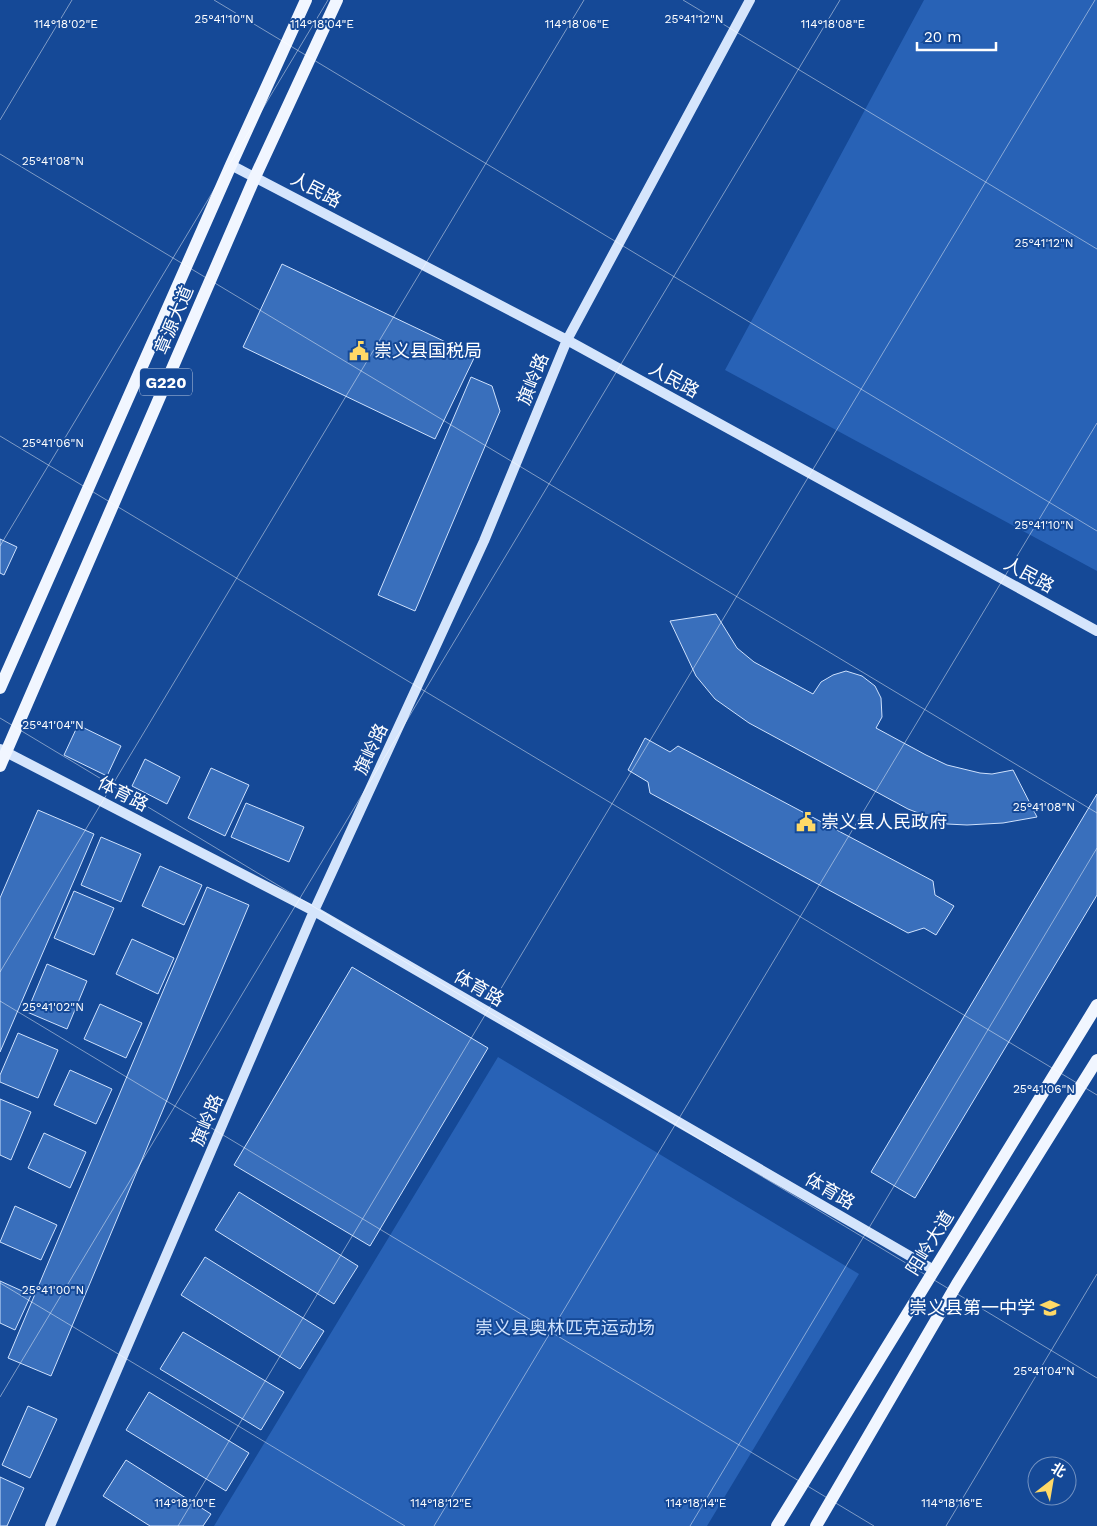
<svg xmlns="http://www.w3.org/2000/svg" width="1097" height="1526" font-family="'Work Sans','Noto Sans SC',sans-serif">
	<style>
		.green { fill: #2862b6 }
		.building { fill: #396fbc; stroke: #cee1fd }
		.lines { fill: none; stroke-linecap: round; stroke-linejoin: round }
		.secondary { stroke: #d5e5fc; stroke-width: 10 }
		.primary { stroke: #f1f6ff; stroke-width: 12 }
		.ticks { fill: none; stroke: #fff; stroke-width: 1; stroke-opacity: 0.45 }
		.labels { text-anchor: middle; stroke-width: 4; stroke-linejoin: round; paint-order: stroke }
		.shield { fill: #154997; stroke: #b9c8e0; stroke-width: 1 }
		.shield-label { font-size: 16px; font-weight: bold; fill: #fff }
		.street-label { font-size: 18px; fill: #fff; stroke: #154997 }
		.poi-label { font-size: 18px; fill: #fff; stroke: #154997; text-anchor: start }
		.park-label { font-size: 18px; fill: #cee1fd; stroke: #154997 }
		.ticks-label { font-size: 12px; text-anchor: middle; fill: #fff; stroke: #154997; stroke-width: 4; stroke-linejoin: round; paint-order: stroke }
	</style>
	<rect width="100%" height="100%" fill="#154997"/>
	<!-- green -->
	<path class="green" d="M924,0H1097V571L725,370Z
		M498,1057L859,1274L707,1526H214Z"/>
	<!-- building -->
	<path class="building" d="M282,264L475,356L435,439L243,347Z
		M471,377L492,386L500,411L415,611L378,595Z
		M0,539L17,547L4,575L0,573Z
		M716,614L737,648L754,662L813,694L821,682L833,675L846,671L862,676L875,686L881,698L882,717L876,728L926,755L947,765L980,773L992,774L1013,770L1037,817L1003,823L967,825L947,824L908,809L749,723L715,699L696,676L670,621Z
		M78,725L121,746L107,776L64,755Z
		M645,738L670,752L678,746L933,881L935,895L954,906L936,935L924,928L908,933L650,793L648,782L628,770Z
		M145,759L180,777L167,804L132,786Z
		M211,768L249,785L225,836L188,818Z
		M1097,794V895L915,1198L871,1172Z
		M246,803L304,827L289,862L231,837Z
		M38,810L94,834L0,1052V898Z
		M101,837L141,854L121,902L81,885Z
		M160,866L202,885L184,925L142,906Z
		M207,887L249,905L51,1376L8,1358Z
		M74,891L114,908L94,955L54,938Z
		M132,939L174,958L158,994L116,974Z
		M47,964L87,981L67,1029L27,1012Z
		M352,967L488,1048L370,1246L234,1165Z
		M100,1004L142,1023L126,1058L84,1039Z
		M18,1033L58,1050L38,1098L0,1082V1075Z
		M70,1070L112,1089L96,1124L54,1105Z
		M0,1099L31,1112L11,1160L0,1155Z
		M44,1133L86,1152L70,1188L28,1168Z
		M239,1192L358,1266L334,1304L215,1230Z
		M15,1206L57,1225L41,1260L0,1242Z
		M205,1257L324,1331L300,1369L181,1295Z
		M0,1281L31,1295L15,1330L0,1323Z
		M183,1332L284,1392L261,1430L160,1369Z
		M149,1392L249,1453L226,1491L126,1430Z
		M28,1406L57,1419L30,1478L2,1465Z
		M126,1460L211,1514L203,1526H150L103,1496Z
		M0,1477L24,1488L7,1526H0Z"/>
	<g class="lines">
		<!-- secondary -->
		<path class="secondary" d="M231,165L567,340L1097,631
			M0,749L314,911L934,1270
			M50,1526L314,911L484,541L567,340L750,0"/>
		<!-- primary -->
		<path class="primary" d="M0,688L231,165L306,0
			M0,766L255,177L337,0
			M777,1526L1097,1005
			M816,1526L957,1284L1097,1060"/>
	</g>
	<!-- ticks -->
	<path class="ticks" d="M214,0L1097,531M683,0L1097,249M0,120L72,0M0,154L1097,813M0,436L1097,1095M0,546L328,0M0,718L1097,1378M0,972L584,0M0,1001L874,1526M0,1283L405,1526M0,1397L840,0M178,1526L1095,0M434,1526L1097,423M690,1526L1097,848M946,1526L1097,1274"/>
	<!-- icons -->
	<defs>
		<symbol id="civic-bare" viewBox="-9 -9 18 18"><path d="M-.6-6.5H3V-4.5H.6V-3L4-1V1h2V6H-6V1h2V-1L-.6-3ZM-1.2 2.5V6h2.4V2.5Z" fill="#ffd967" stroke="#154997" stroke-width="2.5" paint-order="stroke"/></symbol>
		<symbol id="school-bare" viewBox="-9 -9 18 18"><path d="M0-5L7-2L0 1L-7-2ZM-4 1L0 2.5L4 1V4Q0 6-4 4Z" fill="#ffd967" stroke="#154997" stroke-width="2.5" paint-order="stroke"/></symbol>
	</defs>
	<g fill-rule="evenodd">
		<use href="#civic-bare" x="345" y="337" width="28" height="28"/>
		<use href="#civic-bare" x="792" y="808" width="28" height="28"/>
		<use href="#school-bare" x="1036" y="1294" width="28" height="28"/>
	</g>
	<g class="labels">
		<!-- shield labels -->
		<rect class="shield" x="140" y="368.5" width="52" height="27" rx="4"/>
		<g class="shield-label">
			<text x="166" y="388">G220</text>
		</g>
		<!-- street labels -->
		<g class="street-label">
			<text transform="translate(316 190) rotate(28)" y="6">人民路</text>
			<text transform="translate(174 320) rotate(-67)" y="6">章源大道</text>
			<text transform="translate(533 379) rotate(-68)" y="6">旗岭路</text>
			<text transform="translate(674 380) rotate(29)" y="6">人民路</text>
			<text transform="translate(1029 575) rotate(29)" y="6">人民路</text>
			<text transform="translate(371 749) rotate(-65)" y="6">旗岭路</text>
			<text transform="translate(123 794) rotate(27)" y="6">体育路</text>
			<text transform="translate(479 988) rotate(30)" y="6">体育路</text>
			<text transform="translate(207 1120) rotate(-67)" y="6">旗岭路</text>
			<text transform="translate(830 1191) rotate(30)" y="6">体育路</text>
			<text transform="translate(930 1243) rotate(-58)" y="6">阳岭大道</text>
		</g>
		<!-- poi labels -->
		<g class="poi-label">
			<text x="374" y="357">崇义县国税局</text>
			<text x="821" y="828">崇义县人民政府</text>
			<text x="1035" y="1314" text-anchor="end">崇义县第一中学</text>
		</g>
		<!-- park labels -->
		<g class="park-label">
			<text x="565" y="1334">崇义县奥林匹克运动场</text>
		</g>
	</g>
	<g class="ticks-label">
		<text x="694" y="23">25°41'12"N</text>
		<text x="224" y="23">25°41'10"N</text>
		<text x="66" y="28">114°18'02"E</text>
		<text x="322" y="28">114°18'04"E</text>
		<text x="577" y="28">114°18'06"E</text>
		<text x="833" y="28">114°18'08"E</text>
		<text x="53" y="165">25°41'08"N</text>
		<text x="1044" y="247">25°41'12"N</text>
		<text x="53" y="447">25°41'06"N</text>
		<text x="1044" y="529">25°41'10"N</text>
		<text x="53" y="729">25°41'04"N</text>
		<text x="1044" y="811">25°41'08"N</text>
		<text x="53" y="1011">25°41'02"N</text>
		<text x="1044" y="1093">25°41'06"N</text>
		<text x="53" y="1294">25°41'00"N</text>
		<text x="1044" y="1375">25°41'04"N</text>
		<text x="185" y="1507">114°18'10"E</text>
		<text x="441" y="1507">114°18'12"E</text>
		<text x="696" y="1507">114°18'14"E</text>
		<text x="952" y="1507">114°18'16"E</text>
	</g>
	<!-- north arrow -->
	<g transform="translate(1052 1481) rotate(31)"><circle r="24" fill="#154997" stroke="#7392c1"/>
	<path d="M0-4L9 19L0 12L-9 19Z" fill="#ffd967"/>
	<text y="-8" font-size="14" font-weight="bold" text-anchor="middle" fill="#ffffff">北</text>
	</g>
	<!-- scale -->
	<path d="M917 42v8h79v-8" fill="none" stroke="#ffffff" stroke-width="2.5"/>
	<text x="924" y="42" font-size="15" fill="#ffffff" stroke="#154997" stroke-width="4" paint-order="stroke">20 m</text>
</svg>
